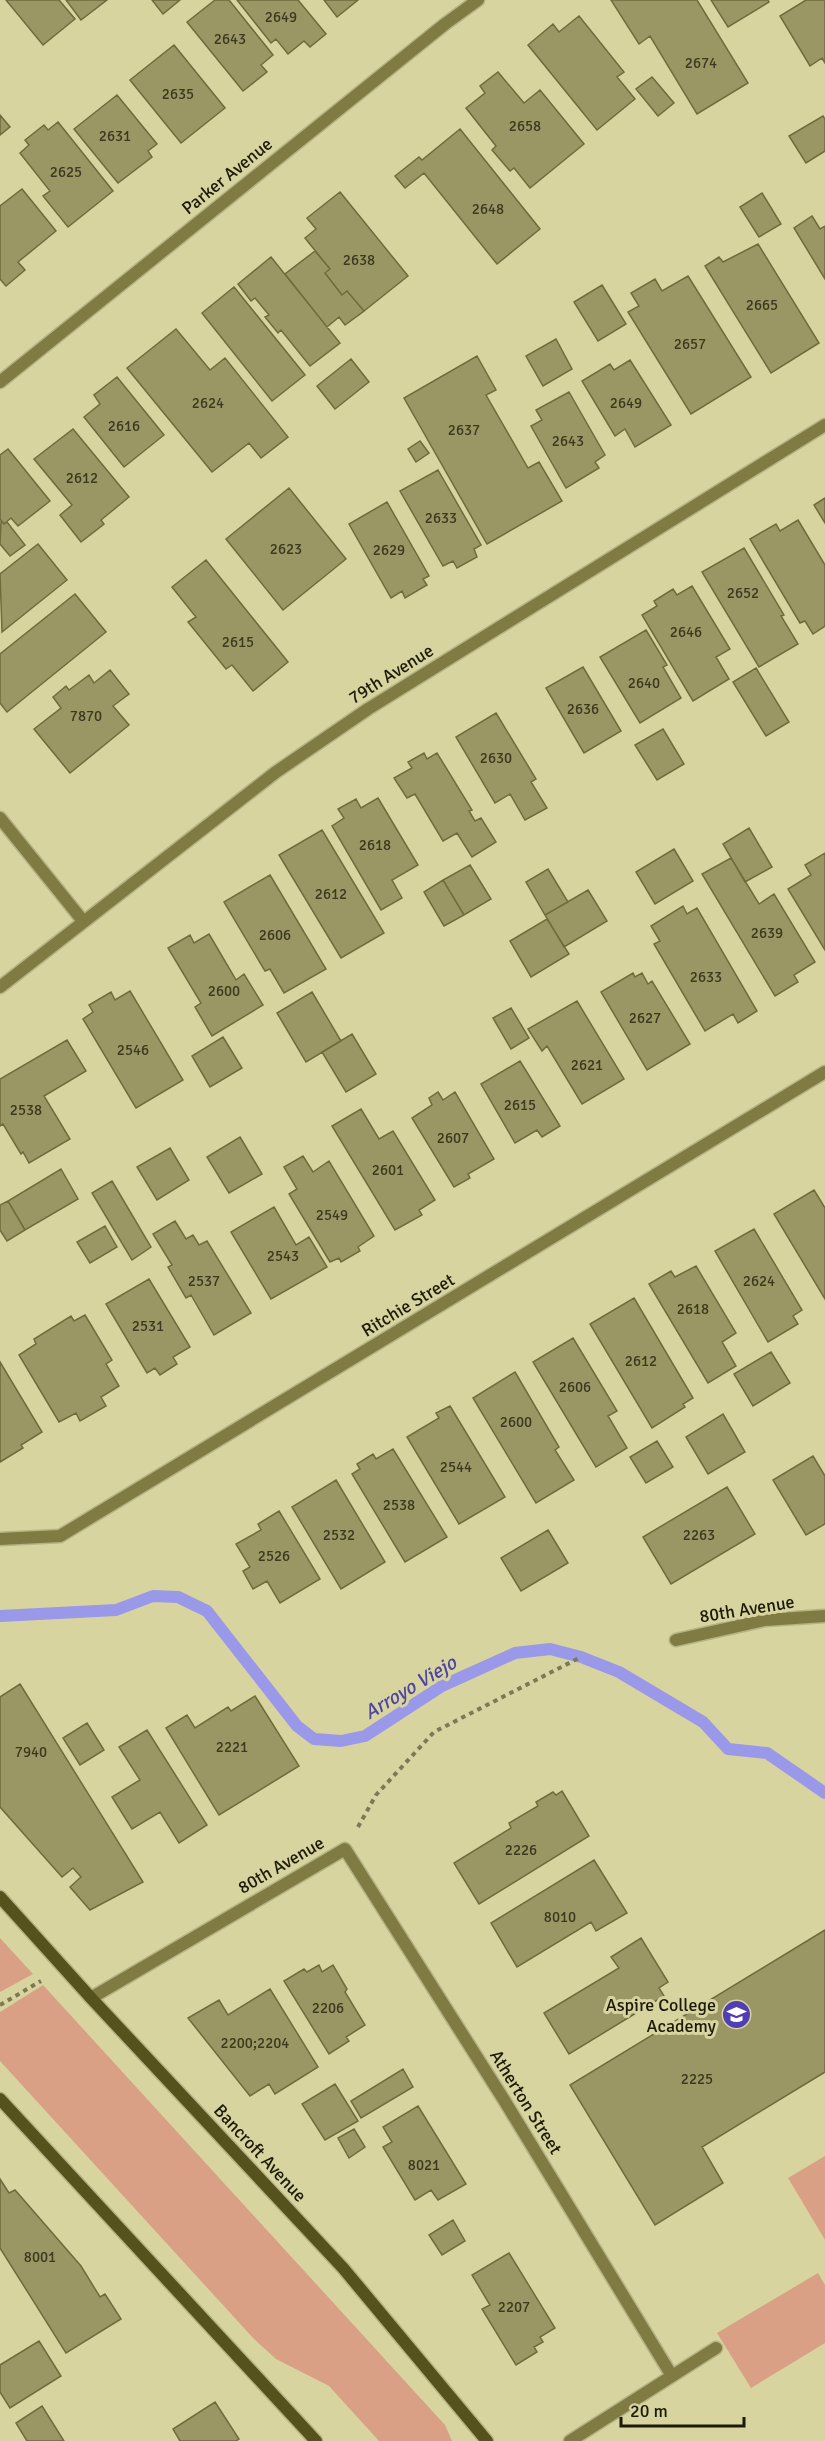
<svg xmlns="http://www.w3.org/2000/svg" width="825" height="2441" font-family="Signika,sans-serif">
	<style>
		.green { fill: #daa086 }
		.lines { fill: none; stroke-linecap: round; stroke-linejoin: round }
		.stream { stroke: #9a98e8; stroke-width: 12 }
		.building { fill: #9a9765; stroke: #6f6b3b; stroke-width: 1.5 }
		.minor-casing { stroke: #b5b384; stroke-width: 15 }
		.secondary-casing { stroke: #b5b384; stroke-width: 15 }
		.path { stroke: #7c7a55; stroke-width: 4; stroke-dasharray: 4.5 4.5; stroke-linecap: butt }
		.minor { stroke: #807b42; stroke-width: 12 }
		.secondary { stroke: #56521e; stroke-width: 12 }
		.labels { text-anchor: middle; stroke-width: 6; stroke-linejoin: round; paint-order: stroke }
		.number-label { font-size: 15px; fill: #3c391e }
		.street-label { font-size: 18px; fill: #1c1a06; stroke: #d7d4a0 }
		.poi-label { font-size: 18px; fill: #1c1a06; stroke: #d7d4a0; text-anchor: end }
		.water-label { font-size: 20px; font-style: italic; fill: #4f44a1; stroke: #d7d4a0 }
	</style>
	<rect width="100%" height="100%" fill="#d7d4a0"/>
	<!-- green -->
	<path class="green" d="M0,1938L33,1974L0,1992Z
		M43,1985L445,2425L452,2441H379L329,2386L276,2359L254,2339L0,2061V2012Z
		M825,2156V2240L788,2178Z
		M818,2273L825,2285V2343L751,2388L717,2333Z"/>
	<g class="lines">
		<!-- stream -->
		<path class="stream" d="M0,1616L116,1610L153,1596L178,1597L207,1611L297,1726L314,1739L341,1741L365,1736L442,1686L515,1653L550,1649L581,1657L619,1672L703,1722L728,1749L767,1753L825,1793"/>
	</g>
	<!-- building -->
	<path class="building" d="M6,0H59L75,19L43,45Z
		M66,0H107L81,20Z
		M152,0H180L163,14Z
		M215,0H229L273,55L261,65L267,72L243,91L187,22Z
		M237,0H298L326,34L310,47L304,41L288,54L276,39L271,43Z
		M324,0H358L337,17Z
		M611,0H697L748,83L697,114L650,36L639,44Z
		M711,0H768L769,2L728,27Z
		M806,0H825V63L822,58L810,66L780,16Z
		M579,16L624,72L617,77L635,99L597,130L528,45L553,24L559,32Z
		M174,45L225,108L181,143L130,80Z
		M498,72L524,103L540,90L584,144L530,188L514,168L510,171L492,150L496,146L466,108L485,93L480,86Z
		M652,77L674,103L658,116L636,89Z
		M117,95L157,144L148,151L152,157L118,183L74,129Z
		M0,115L10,127L0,135Z
		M823,116L825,119V151L806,163L789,136Z
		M58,122L113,191L68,227L43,196L50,191L20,153L29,145L25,140L44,125L48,130Z
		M460,129L540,229L497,264L424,173L405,188L395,176L419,157L422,160Z
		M22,189L56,231L18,262L25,270L6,286L0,279V206Z
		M340,192L408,276L364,311L347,291L342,295L325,273L330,269L305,238L316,229L307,218Z
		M762,193L781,224L759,237L740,207Z
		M812,216L820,229L825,226V279L794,228Z
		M758,244L819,343L771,373L705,266L719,257L723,262Z
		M315,251L330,269L325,273L342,295L347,291L364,311L345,325L339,317L327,327L285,274Z
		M271,257L340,343L310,366L281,330L278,333L265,317L269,315L255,298L251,301L238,284Z
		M688,276L751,377L691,414L628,312L639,306L631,293L655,279L662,291Z
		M602,285L626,324L598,341L574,302Z
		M234,287L305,375L272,401L202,313Z
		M176,329L210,370L225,358L288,437L261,458L249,443L212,472L127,368Z
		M556,339L572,369L543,386L526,356Z
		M477,356L496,390L486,395L528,468L539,462L562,501L487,544L404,398Z
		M351,359L369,382L335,409L317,386Z
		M630,360L671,425L635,447L625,429L615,436L582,381L610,364L614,370Z
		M117,377L164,435L124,467L84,417L100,404L94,395Z
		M569,392L605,455L595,462L599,468L566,488L531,426L542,420L536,410Z
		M73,429L129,497L101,520L104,524L81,542L60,515L72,505L34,459Z
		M420,441L429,453L416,462L408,449Z
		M8,449L50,501L18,526L11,518L4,524L0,519V455Z
		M438,470L481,545L474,549L477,557L457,568L453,561L443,566L400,491Z
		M289,488L346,559L283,610L226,539Z
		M825,498V523L814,505Z
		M387,502L429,576L423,579L427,585L405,598L402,591L391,598L349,524Z
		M798,520L825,565V626L813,634L805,621L800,623L750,539L776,524L780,531Z
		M1,521L4,524L7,522L25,545L10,556L0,544Z
		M38,544L67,580L2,632L0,574Z
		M744,548L784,615L781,616L798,644L759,667L702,572Z
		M206,560L288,662L253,691L232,665L226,669L188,622L196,617L172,587Z
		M692,586L730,649L716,657L729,679L693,701L642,615L657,606L654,601L673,589L677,595Z
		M75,594L106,632L7,712L0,703V654Z
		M646,630L667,665L663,667L681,698L640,723L600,657Z
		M583,667L621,731L584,753L546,688Z
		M756,668L789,722L766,736L733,682Z
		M110,670L129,694L113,706L129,725L70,773L34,729L61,708L53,697L66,686L69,690L89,675L94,683Z
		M496,713L536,779L531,782L547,808L525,820L510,794L495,803L456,737Z
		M663,729L684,764L657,780L635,745Z
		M424,753L427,759L437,753L472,810L469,811L475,821L481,818L496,842L472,857L457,833L443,841L415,794L407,798L394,778L412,768L408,762Z
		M378,798L418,865L392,880L402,898L381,910L332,826L344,818L338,809L356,799L361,808Z
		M749,828L772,867L745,882L723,844Z
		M322,830L384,933L341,958L279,855Z
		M674,849L693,881L655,904L636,872Z
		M825,853V950L788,889L811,875L805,865Z
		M731,858L759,904L774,894L815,962L794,975L798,982L775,996L702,874Z
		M470,865L491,899L464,915L443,880Z
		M548,869L568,902L545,915L526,882Z
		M270,875L326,969L284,993L270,969L265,971L224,902Z
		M443,880L464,915L444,926L424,892Z
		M588,890L607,921L564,947L545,915Z
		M683,906L687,914L697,908L757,1011L738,1023L733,1014L705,1031L654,944L660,941L651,926Z
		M547,919L569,954L531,977L510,941Z
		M209,934L236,980L244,974L263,1005L212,1036L195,1007L201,1003L168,948L190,935L194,943Z
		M633,973L635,977L642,973L648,984L652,981L690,1044L647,1070L601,992Z
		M130,991L183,1080L136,1108L83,1019L93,1012L89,1005L111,992L115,1000Z
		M312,992L341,1041L306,1062L277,1013Z
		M577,1001L624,1079L582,1104L547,1046L542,1051L528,1029Z
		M511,1008L529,1038L511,1049L493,1018Z
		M352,1034L376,1074L346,1092L322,1052Z
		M223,1037L242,1068L210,1087L192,1056Z
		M67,1040L86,1071L44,1096L70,1139L29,1163L23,1152L21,1154L3,1124L0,1126V1079Z
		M520,1061L560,1126L542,1137L537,1130L515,1143L481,1084Z
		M438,1092L443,1100L455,1092L494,1159L468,1174L470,1178L454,1187L412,1118L432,1105L429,1098Z
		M361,1109L379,1139L393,1131L435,1200L419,1210L422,1215L395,1230L332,1126Z
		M240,1137L262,1174L229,1193L207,1157Z
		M170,1148L189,1180L157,1200L137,1167Z
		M303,1156L313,1172L329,1161L374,1236L358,1247L360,1251L341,1262L339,1258L330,1262L289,1194L297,1189L284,1167Z
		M61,1169L78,1199L25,1230L8,1201Z
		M112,1181L151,1247L132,1260L92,1193Z
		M814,1190L825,1208V1299L774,1214Z
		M8,1201L25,1230L7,1241L0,1230V1205Z
		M274,1207L296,1245L309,1237L327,1267L271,1299L231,1232Z
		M175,1221L186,1239L193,1235L199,1245L207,1241L251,1313L214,1335L191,1295L186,1298L168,1267L172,1265L153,1234Z
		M105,1226L117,1247L90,1263L77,1242Z
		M754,1229L802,1310L793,1316L798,1324L768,1342L715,1251Z
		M696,1266L736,1333L722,1342L736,1366L708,1383L649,1284L671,1271L675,1277Z
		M149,1279L190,1347L173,1357L177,1364L160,1375L155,1368L147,1373L106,1304Z
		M634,1298L693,1398L683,1404L685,1407L652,1428L590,1324Z
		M85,1315L112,1360L106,1364L119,1386L101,1397L106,1406L80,1421L76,1413L59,1422L19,1355L36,1344L34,1339L71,1316L74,1321Z
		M573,1338L617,1411L608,1416L627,1448L596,1467L533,1362Z
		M771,1352L790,1383L753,1406L734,1374Z
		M0,1362L42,1432L21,1445L23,1448L0,1462Z
		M515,1372L559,1447L555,1450L574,1480L536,1503L473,1398Z
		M450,1406L505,1497L459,1524L407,1437L439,1418L436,1413Z
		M723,1414L745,1452L708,1474L686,1437Z
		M657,1441L673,1467L646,1483L630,1457Z
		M393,1449L447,1537L405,1562L352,1474L360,1469L357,1464L373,1454L376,1459Z
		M813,1456L825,1476V1524L806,1535L773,1480Z
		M336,1480L385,1562L341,1589L292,1507Z
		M727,1487L755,1534L671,1584L643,1537Z
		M279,1511L320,1579L280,1603L267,1581L253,1589L243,1571L250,1567L236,1544L261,1530L258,1524Z
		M548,1530L568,1563L521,1591L501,1558Z
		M20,1684L143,1882L90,1910L70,1887L81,1877L73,1868L62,1877L0,1807V1697Z
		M255,1696L299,1766L219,1815L166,1728L187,1715L195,1728L228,1707L231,1711Z
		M87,1723L104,1750L80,1765L63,1738Z
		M147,1730L207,1825L179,1843L160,1812L132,1829L112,1797L140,1780L119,1747Z
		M562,1791L589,1836L479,1904L454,1863L511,1828L509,1823L538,1806L536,1802L553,1792L556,1795Z
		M594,1860L627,1913L596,1931L591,1922L517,1967L491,1923Z
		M825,1930V2072L702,2147L723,2183L655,2225L570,2085Z
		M641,1938L668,1982L659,1988L664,1996L569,2054L544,2013L619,1968L611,1957Z
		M319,1965L322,1972L333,1965L347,1989L345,1992L365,2025L346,2037L349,2041L329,2054L284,1981L304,1969L307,1972Z
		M270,1989L318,2067L275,2094L269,2084L250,2096L188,2018L219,2000L228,2015Z
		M403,2069L413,2087L361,2118L351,2101Z
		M335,2084L358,2121L325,2140L302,2104Z
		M418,2106L466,2184L438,2200L431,2190L415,2200L383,2147L392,2142L383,2127Z
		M354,2129L365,2147L349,2158L338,2138Z
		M0,2179L9,2193L15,2190L81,2266L100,2297L105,2294L121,2319L66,2353L0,2248Z
		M453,2220L465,2241L442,2255L429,2235Z
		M509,2253L555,2328L540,2337L543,2342L534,2347L537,2352L516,2365L482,2309L490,2305L472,2275Z
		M39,2341L61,2376L10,2408L0,2392V2365Z
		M215,2402L239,2439L236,2441H180L173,2429Z
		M42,2406L64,2441H27L16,2423Z"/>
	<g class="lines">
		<defs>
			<path id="minor" d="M0,382L445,24L478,0
				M0,818L83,921
				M0,987L276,772L368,709L825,425
				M0,1539L60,1536L825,1072
				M676,1640L765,1620L825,1616
				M91,1998L345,1849L504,2100L672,2376
				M570,2441L716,2348"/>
			<path id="secondary" d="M0,1897L91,1998L343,2268L487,2441
				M0,2099L316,2441"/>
		</defs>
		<!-- minor casing -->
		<use href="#minor" class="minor-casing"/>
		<!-- secondary casing -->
		<use href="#secondary" class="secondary-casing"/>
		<!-- path -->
		<path class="path" d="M358,1827L376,1795L434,1732L581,1657
			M0,2005L41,1981"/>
		<!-- minor -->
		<use href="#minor" class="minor"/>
		<!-- secondary -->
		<use href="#secondary" class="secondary"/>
	</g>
	<!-- icons -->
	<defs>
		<symbol id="school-disc" viewBox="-11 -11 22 22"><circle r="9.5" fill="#513db4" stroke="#d7d4a0"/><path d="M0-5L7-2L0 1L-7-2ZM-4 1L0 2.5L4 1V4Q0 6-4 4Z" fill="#fff"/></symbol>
	</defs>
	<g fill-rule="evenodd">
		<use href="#school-disc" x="720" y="1998" width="33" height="33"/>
	</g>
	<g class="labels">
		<!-- number labels -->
		<g class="number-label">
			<text x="281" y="22">2649</text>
			<text x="230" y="44">2643</text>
			<text x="701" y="68">2674</text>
			<text x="178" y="99">2635</text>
			<text x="525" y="131">2658</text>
			<text x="115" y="141">2631</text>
			<text x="66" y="177">2625</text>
			<text x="488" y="214">2648</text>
			<text x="359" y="265">2638</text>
			<text x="762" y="310">2665</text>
			<text x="690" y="349">2657</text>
			<text x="208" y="408">2624</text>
			<text x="626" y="408">2649</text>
			<text x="124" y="431">2616</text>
			<text x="464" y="435">2637</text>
			<text x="568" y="446">2643</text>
			<text x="82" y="483">2612</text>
			<text x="441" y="523">2633</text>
			<text x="286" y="554">2623</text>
			<text x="389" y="555">2629</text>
			<text x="743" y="598">2652</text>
			<text x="686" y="637">2646</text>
			<text x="238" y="647">2615</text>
			<text x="644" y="688">2640</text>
			<text x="583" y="714">2636</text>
			<text x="86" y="721">7870</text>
			<text x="496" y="763">2630</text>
			<text x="375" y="850">2618</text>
			<text x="331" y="899">2612</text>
			<text x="767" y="938">2639</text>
			<text x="275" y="940">2606</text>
			<text x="706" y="982">2633</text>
			<text x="224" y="996">2600</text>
			<text x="645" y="1023">2627</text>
			<text x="133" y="1055">2546</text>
			<text x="587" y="1070">2621</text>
			<text x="520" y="1110">2615</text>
			<text x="26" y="1115">2538</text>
			<text x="453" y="1143">2607</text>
			<text x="388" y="1175">2601</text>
			<text x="332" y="1220">2549</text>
			<text x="283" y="1261">2543</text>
			<text x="204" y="1286">2537</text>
			<text x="759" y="1286">2624</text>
			<text x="693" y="1314">2618</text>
			<text x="148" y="1331">2531</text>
			<text x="641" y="1366">2612</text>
			<text x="575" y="1392">2606</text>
			<text x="516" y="1427">2600</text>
			<text x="456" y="1472">2544</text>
			<text x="399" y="1510">2538</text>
			<text x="339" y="1540">2532</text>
			<text x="699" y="1540">2263</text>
			<text x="274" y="1561">2526</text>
			<text x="232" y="1752">2221</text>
			<text x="31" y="1757">7940</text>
			<text x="521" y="1855">2226</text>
			<text x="560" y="1922">8010</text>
			<text x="328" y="2013">2206</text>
			<text x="255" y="2048">2200;2204</text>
			<text x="697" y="2084">2225</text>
			<text x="424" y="2170">8021</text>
			<text x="40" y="2262">8001</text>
			<text x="514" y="2312">2207</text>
		</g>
		<!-- street labels -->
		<g class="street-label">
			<text transform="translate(227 176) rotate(-39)" y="6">Parker Avenue</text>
			<text transform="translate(391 674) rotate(-32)" y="6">79th Avenue</text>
			<text transform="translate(408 1305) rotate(-31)" y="6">Ritchie Street</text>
			<text transform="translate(747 1609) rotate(-9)" y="6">80th Avenue</text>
			<text transform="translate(281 1865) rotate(-30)" y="6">80th Avenue</text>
			<text transform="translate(526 2102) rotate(58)" y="6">Atherton Street</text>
			<text transform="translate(260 2153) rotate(47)" y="6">Bancroft Avenue</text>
		</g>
		<!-- poi labels -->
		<g class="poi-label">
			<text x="716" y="2011">Aspire College<tspan x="716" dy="21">Academy</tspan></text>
		</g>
		<!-- water labels -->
		<g class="water-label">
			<text transform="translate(410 1687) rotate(-31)" y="7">Arroyo Viejo</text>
		</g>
	</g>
	<!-- scale -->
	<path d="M621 2417v9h123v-9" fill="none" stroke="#1c1a06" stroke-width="3"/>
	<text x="630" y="2417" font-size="18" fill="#1c1a06" stroke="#d7d4a0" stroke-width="4.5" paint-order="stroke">20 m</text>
</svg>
